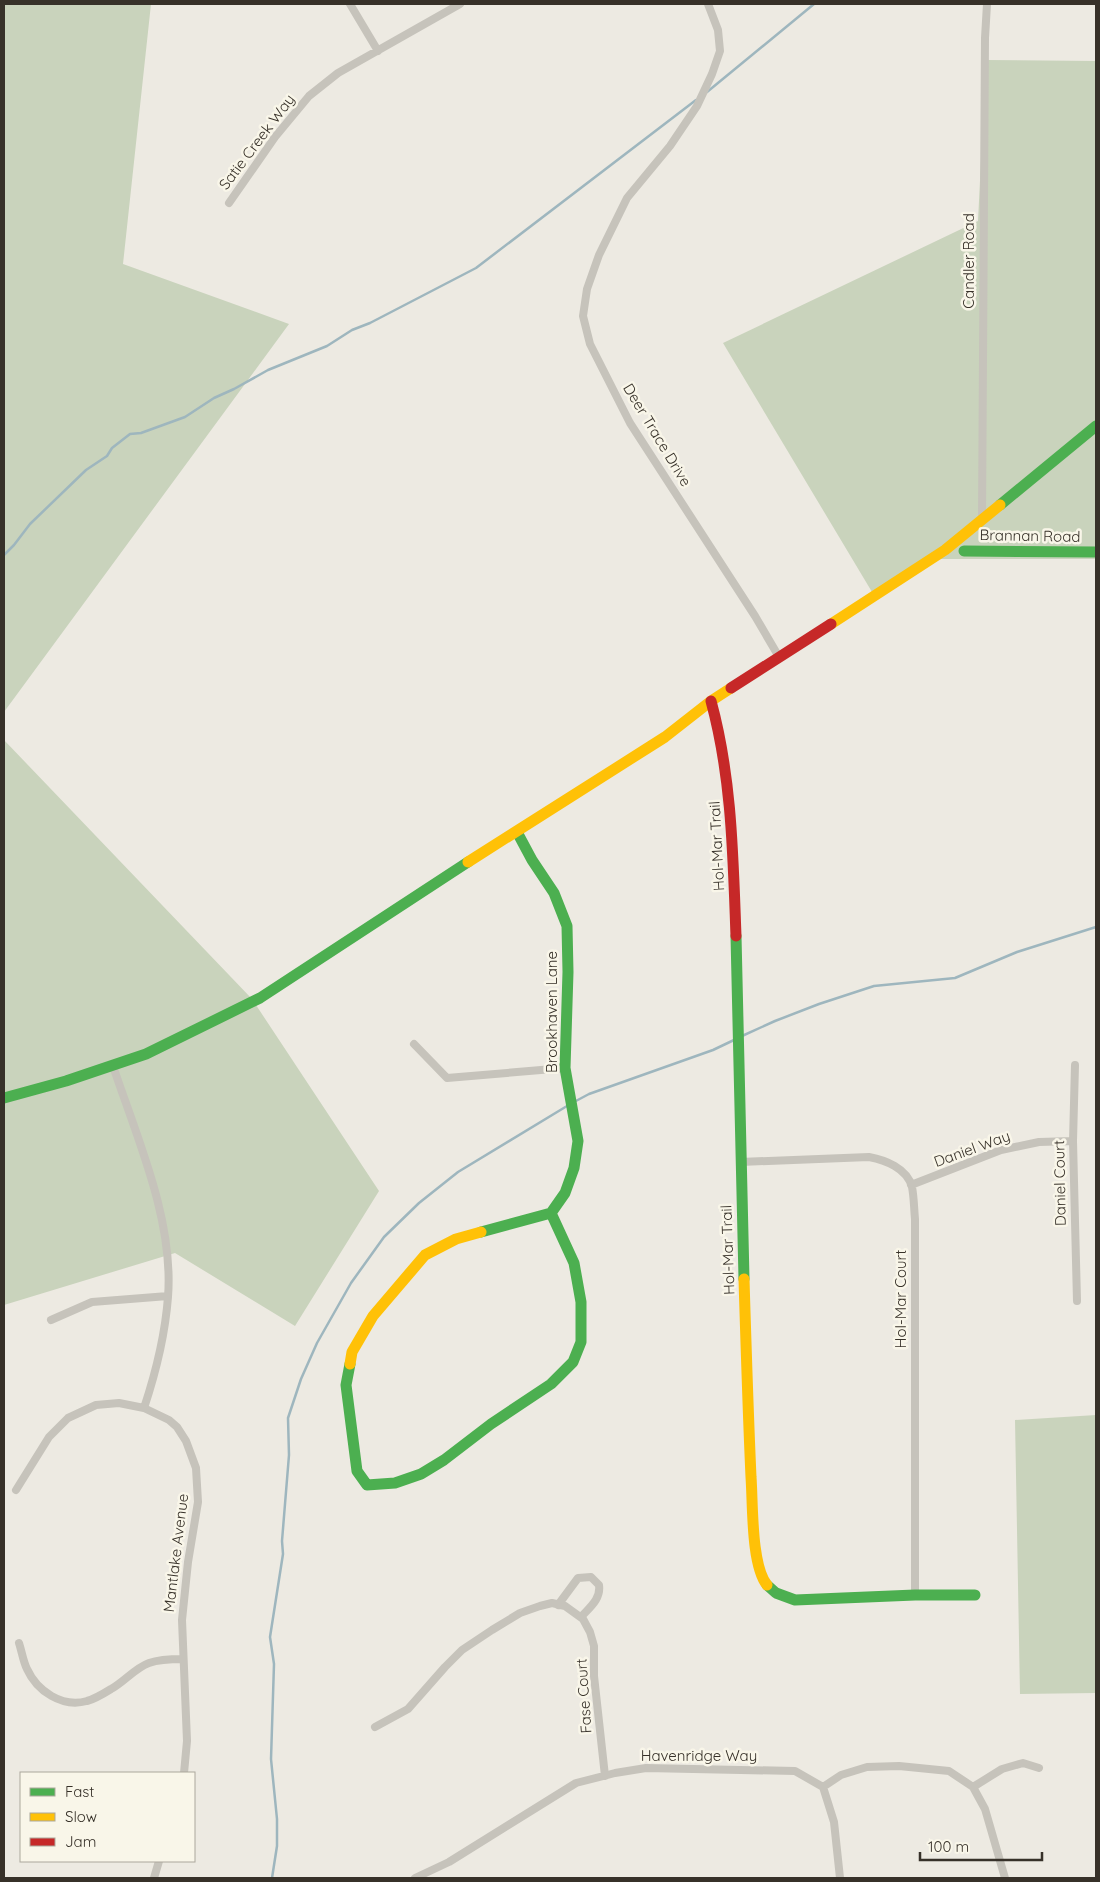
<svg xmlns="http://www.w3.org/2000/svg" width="1100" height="1882" font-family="Quicksand,sans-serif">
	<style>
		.green { fill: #c9d3bc }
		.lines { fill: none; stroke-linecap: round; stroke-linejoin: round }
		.stream { stroke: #9eb6be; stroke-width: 2.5 }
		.street { stroke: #c6c3bb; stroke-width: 8 }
		.fast { stroke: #4caf50; stroke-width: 11 }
		.slow { stroke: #ffc107; stroke-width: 11 }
		.jam { stroke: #c62828; stroke-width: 11 }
		.labels { text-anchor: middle; stroke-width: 5; stroke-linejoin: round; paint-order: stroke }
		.street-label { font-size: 15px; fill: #373129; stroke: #f9f6e9 }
	</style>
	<rect width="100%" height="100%" fill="#edeae2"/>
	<!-- green -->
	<path class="green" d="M4,4H151L123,264L289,324L4,712Z
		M986,60L1096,61V559H931L872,592L723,343L978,221Z
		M4,740L252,999L379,1191L295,1326L175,1253L4,1305Z
		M1096,1415V1693L1020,1694L1015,1420Z"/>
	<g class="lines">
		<!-- stream -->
		<path class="stream" d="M707,92L814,4
			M4,555L14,545L30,524L86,470L107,456L112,448L130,434L141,433L185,417L214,398L234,389L268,370L327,346L352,330L370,323L476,268L696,100
			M742,1036L775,1021L819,1004L874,986L955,978L1017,952L1096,927
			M574,1102L589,1094L713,1050L734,1040
			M272,1878L277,1846V1819L271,1759L274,1664L270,1637L283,1554L282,1541L289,1455L288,1418L301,1379L317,1343L351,1283L384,1237L419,1203L458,1172L567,1106"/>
		<!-- street -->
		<path class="street" d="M350,4L378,51
			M708,4L718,30L720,51L712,74L697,106L670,146L627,198L599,255L587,289L583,316L590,344L630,423L755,616L779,657
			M229,203L275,137L309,96L338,73L460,4
			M982,519L985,38L987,4
			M414,1044L447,1078L565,1068
			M1075,1065L1073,1141L1077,1301
			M113,1066C137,1138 174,1220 168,1297C165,1336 156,1372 144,1408
			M740,1162L869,1157C885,1160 907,1168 912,1187C914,1197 914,1209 915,1219V1595
			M911,1185L1001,1150L1039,1142L1073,1141
			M51,1320L92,1302L168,1296
			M16,1490L49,1437L68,1418L96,1405L119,1403L144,1408L169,1420L177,1427L186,1441L196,1468L198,1502L188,1562L182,1620L187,1741L184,1773
			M558,1605L578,1578L591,1577L599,1585C601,1599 590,1607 581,1617
			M19,1643C22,1652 23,1661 27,1669C37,1691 62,1708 87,1701C95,1699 103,1694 111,1689C124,1682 135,1668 149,1663C160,1659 172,1659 183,1659
			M375,1727L408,1709L445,1667L462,1650L492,1630L520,1613L540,1606L552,1603L565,1606L583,1619L590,1632L594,1646V1676L605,1776
			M823,1787L841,1775L867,1767L899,1766L949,1771L973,1787L985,1809L1005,1878
			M973,1787L1002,1769L1023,1763L1039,1768
			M154,1878L159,1861
			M415,1878L449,1862L576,1783L615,1773L646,1768L795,1771L823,1787L834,1822L840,1878"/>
		<!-- fast -->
		<path class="fast" d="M1000,505L1096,426
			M964,551L1096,552
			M736,936L744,1279
			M4,1098L66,1081L146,1054L260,998L468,862
			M481,1232L551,1213L565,1193L574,1168L578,1141L565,1068L568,972L567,926L554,893L532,860L517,832
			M350,1364L346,1385L357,1471L367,1485L395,1483L421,1474L444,1460L491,1424L551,1384L573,1362L581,1342V1302L574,1263L551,1213
			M767,1585L776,1593L795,1600L915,1595H975"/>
		<!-- slow -->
		<path class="slow" d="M831,624L945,550L1000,505
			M468,862L665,737L711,701L731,688
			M744,1279C746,1345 748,1411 751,1477C753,1504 751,1565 767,1585
			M350,1364L352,1352L373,1316L425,1255L456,1239L481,1232"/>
		<!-- jam -->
		<path class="jam" d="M731,688L831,624
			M711,701C732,778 733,856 736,936"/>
	</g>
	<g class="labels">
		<!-- street labels -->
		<g class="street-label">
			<text transform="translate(257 142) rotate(-53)" y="5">Satie Creek Way</text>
			<text transform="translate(969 261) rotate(-90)" y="5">Candler Road</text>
			<text transform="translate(657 435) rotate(59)" y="5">Deer Trace Drive</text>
			<text transform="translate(1030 536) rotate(1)" y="5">Brannan Road</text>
			<text transform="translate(717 846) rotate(-93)" y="5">Hol-Mar Trail</text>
			<text transform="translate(552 1012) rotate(-90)" y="5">Brookhaven Lane</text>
			<text transform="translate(972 1149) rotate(-20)" y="5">Daniel Way</text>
			<text transform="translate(1060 1183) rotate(-91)" y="5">Daniel Court</text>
			<text transform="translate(728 1250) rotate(-92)" y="5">Hol-Mar Trail</text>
			<text transform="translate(901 1299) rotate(-90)" y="5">Hol-Mar Court</text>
			<text transform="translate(176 1553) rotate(-83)" y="5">Mantlake Avenue</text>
			<text transform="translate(584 1696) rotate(-94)" y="5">Fase Court</text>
			<text x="699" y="1761">Havenridge Way</text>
		</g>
	</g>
	<!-- border -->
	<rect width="1100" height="1882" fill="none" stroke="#373129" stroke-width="10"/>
	<!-- legend -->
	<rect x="20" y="1772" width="175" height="90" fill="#f9f6e9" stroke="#aba79c"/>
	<rect x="30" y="1788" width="25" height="8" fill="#4caf50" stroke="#aba79c"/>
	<text x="65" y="1797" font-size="15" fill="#373129">Fast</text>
	<rect x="30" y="1813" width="25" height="8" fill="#ffc107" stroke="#aba79c"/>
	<text x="65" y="1822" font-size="15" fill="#373129">Slow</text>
	<rect x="30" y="1838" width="25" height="8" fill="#c62828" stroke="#aba79c"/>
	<text x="65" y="1847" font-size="15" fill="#373129">Jam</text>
	<!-- scale -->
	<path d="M920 1852v8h122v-8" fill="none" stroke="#373129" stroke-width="2.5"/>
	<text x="928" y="1852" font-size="15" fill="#373129" stroke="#f9f6e9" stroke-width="4" paint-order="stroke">100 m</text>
</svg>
